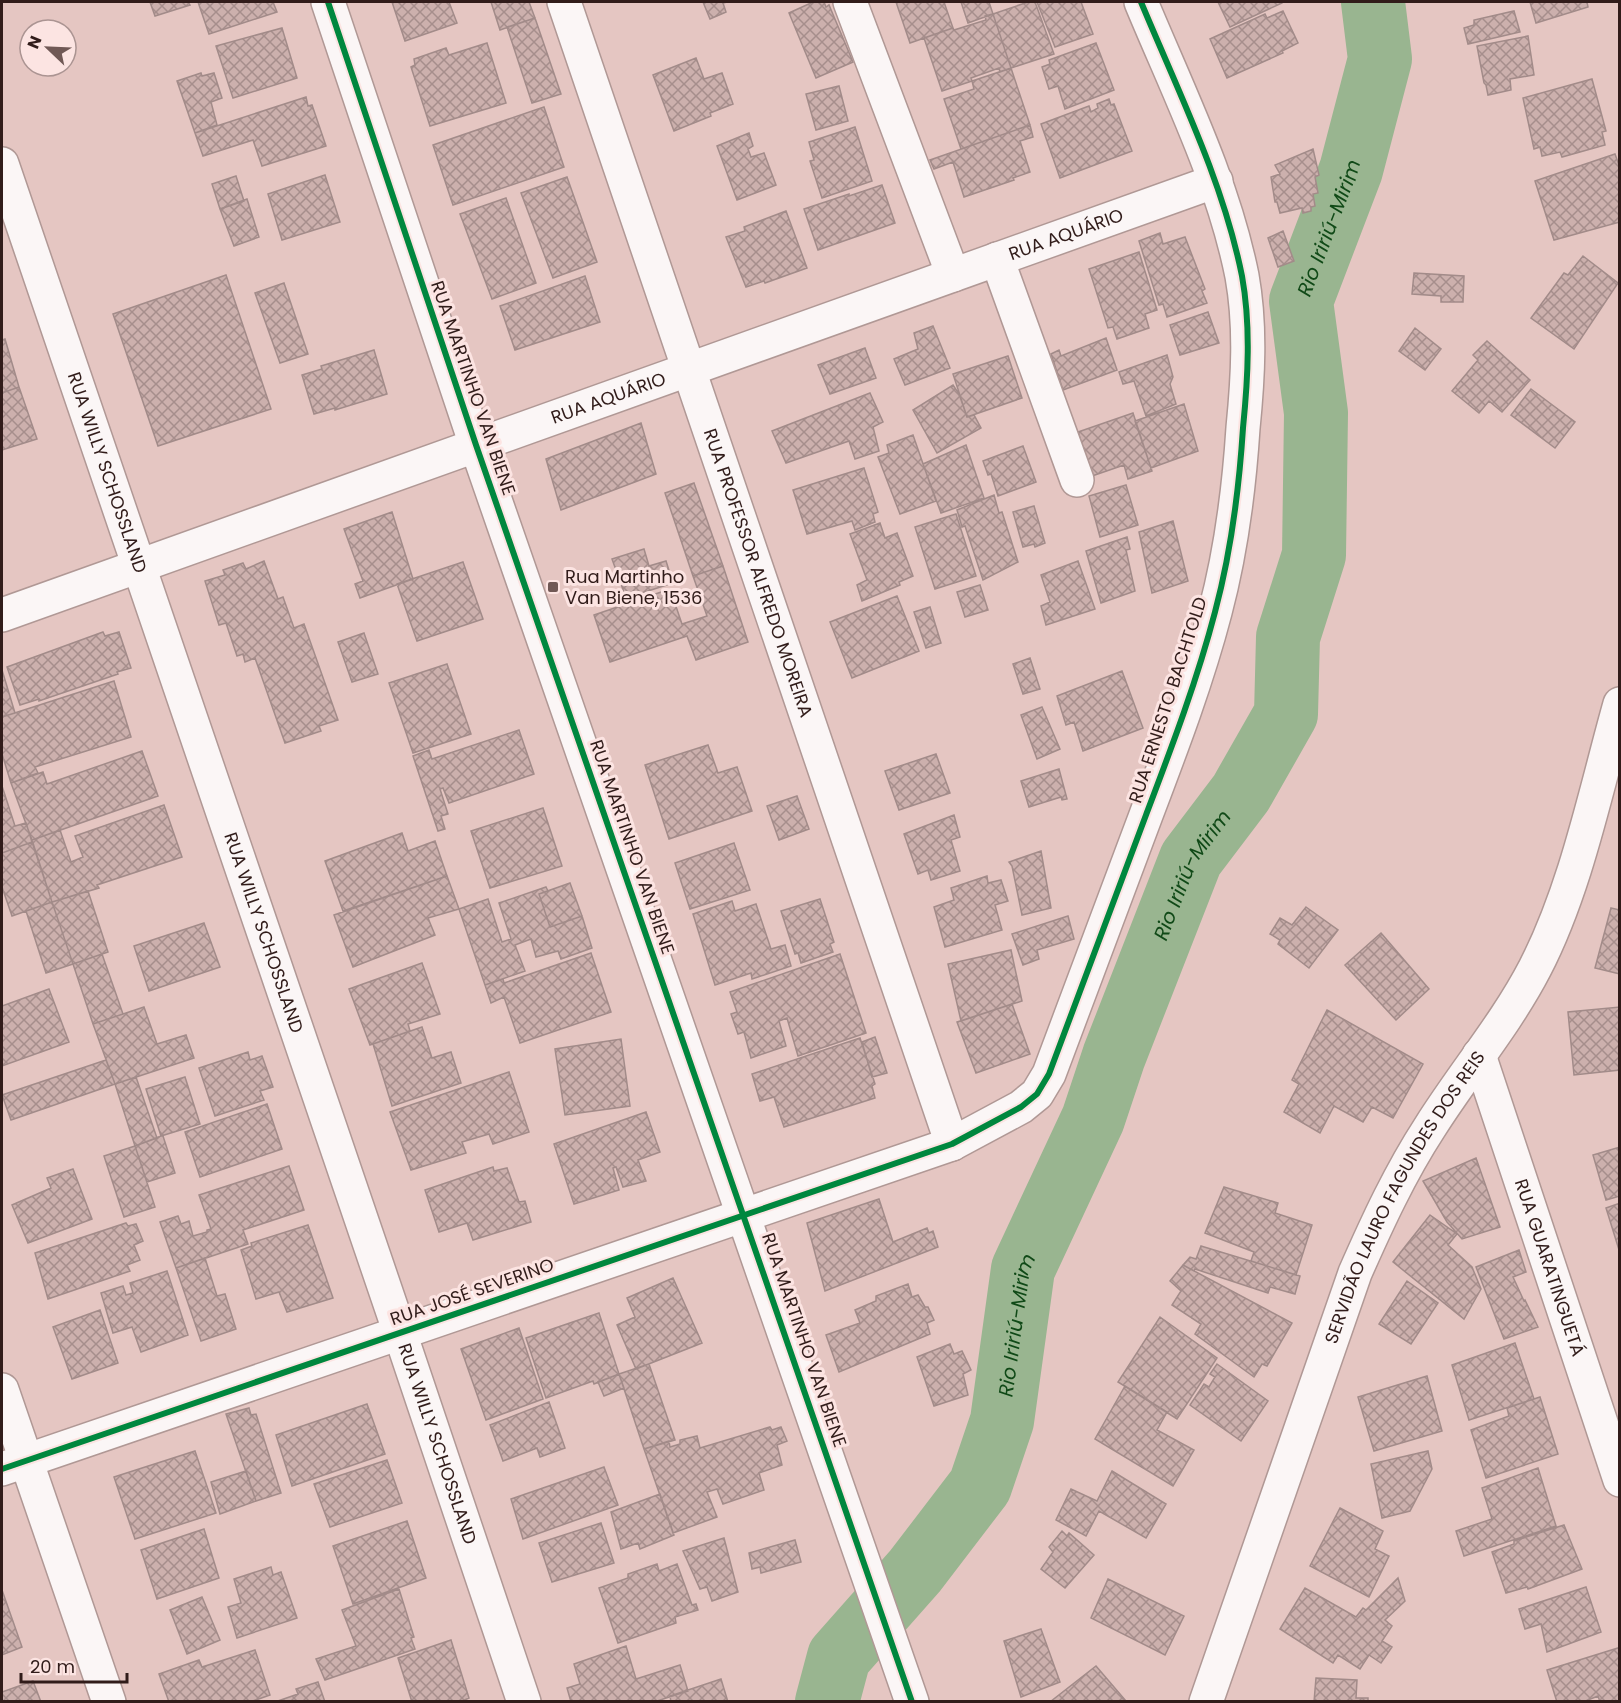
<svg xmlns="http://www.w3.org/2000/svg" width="1621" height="1703" font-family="Poppins,sans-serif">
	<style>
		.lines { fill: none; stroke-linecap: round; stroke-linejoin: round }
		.river { stroke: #99b590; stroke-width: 64 }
		.building { fill: url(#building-cross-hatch); stroke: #a28b89; stroke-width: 1.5 }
		.minor-casing { stroke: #b09895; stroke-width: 36 }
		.minor { stroke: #fbf6f6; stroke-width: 33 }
		.cycleway-casing { stroke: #fce4e2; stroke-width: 10 }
		.cycleway { stroke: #00873e; stroke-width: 6 }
		.poi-dot { fill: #705855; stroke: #fce4e2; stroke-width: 2 }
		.labels { text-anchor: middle; stroke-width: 6; stroke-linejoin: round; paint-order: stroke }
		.street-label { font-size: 18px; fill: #311c1a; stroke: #fce4e2 }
		.poi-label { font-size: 18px; fill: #311c1a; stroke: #fce4e2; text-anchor: start }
		.water-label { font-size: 20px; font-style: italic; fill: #104917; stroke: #fce4e2 }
	</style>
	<defs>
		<pattern id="building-cross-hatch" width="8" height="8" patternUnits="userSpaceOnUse" patternTransform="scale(1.5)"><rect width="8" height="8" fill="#ccb0ad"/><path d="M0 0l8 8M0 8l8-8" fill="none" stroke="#a68e8c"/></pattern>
	</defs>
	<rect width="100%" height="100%" fill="#e5c6c2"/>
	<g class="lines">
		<!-- river -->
		<path class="river" id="s1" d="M827,1702L839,1657L915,1571L980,1486L1002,1421L1023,1269L1093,1119L1114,1056L1191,859L1241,793L1286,714L1288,637L1314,555L1316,413L1301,301L1351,170L1380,59L1373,2"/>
	</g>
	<!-- building -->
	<path class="building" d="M150,2H188L190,5L155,16Z
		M198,2H273L277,12L209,34Z
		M392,2H449L457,23L405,41Z
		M491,2H529L535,18L500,30Z
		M703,2H727L723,3L726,12L710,19Z
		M813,2H824L826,7L829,5L853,62L816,78L789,13Z
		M896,2H944L953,28L910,43Z
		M961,2H989L993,14L968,23Z
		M1028,2H1035L1054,54L1011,68L993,14Z
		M1037,2H1081L1093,34L1055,47Z
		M1218,2H1282V3L1230,27Z
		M1530,2H1587L1588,7L1536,23Z
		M1283,11L1298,43L1282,51L1283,53L1227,78L1210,39L1265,14L1267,18Z
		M1514,11L1520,32L1468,44L1464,28L1474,25V20Z
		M993,14L1011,68L1000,72L999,68L971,78L972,81L942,91L924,38L953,28L954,30L986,20L985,16Z
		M535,18L561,94L532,103L507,27Z
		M282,28L297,78L233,98L216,46Z
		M1528,36L1534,75L1510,79L1511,90L1488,95L1486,85L1484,83L1477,46Z
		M487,43L506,103L430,126L411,67L415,65L414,59L446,48L449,55Z
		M1096,43L1114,90L1065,109L1058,86L1049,89L1042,67L1050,64L1049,60Z
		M696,58L704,79L722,73L733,104L710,113L711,116L674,131L653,75Z
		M1011,68L1030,125L961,149L944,99L974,89L972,81Z
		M201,73L202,76L214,73L222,98L211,102L217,125L195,133L177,81Z
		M1592,79L1606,131L1602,132L1605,145L1562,157L1560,152L1542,156L1540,147L1534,149L1523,98Z
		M839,86L848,121L816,130L806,94Z
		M306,97L308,106L312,105L326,146L262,166L253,140L203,156L195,133Z
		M1109,99L1111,105L1114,104L1132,151L1060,178L1041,124L1089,106L1091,112L1098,108L1097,104Z
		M544,107L564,167L453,205L433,145Z
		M1030,125L1033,137L1020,141L1030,172L1013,178L1014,180L964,197L953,162L934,169L930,160Z
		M855,127L872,181L822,198L810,161L814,160L809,142Z
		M749,133L753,146L748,149L751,157L764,153L776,185L737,200L717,146Z
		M1313,149L1319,175L1315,177L1318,193L1313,194L1315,206L1311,207V211L1303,213L1302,208L1280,213L1277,202H1275L1271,177L1280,174L1275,165Z
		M1615,154L1620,168V222L1554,240L1535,181Z
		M325,175L340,222L282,240L268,194Z
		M236,176L244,201L220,209L212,184Z
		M567,177L597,262L553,278L521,193Z
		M882,185L895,223L818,250L804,209L849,194V196Z
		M506,198L536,283L492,299L460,214Z
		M247,199L259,237L234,246L220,209Z
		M786,211L807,268L765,283L764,281L746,287L726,237L745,231L744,227Z
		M1283,231L1294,261L1278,267L1268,238Z
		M1160,233L1163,244L1185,237L1205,289L1202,291L1207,303L1167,317L1163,304L1159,305L1139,241Z
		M1139,252L1157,310L1145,314L1149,328L1117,339L1113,327L1108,328L1089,269Z
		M1583,256L1618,283L1574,349L1531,318L1564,273L1568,275Z
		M1414,273L1464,276L1463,302H1441V296L1412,294Z
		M226,275L271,409L158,446L113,314Z
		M585,276L600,322L515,350L500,306Z
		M284,283L308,354L280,363L255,293Z
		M1208,312L1219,343L1180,355L1170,325Z
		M933,326L950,368L905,385L894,359L918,349L914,333Z
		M1415,328L1441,349L1425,370L1399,351Z
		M1106,338L1117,370L1063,390L1051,354L1059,350L1061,356Z
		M5,339L19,387L2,393V340Z
		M1487,341L1530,380L1502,412L1489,401L1479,413L1452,391L1478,360L1473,355Z
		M865,348L876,378L830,394L818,365Z
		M374,350L387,394L335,410V408L314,414L302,375L322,369L321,366Z
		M1167,355L1173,377L1170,384L1176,404L1146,416L1134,381L1123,384L1119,372Z
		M1008,356L1022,398L967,417L953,374Z
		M953,385L959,394L967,417L974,415L981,428L937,453L913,410Z
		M19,387L37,439L2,450V393Z
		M1531,389L1575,422L1555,448L1511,415Z
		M870,393L883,422L873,427L879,451L855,459L849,441L786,463L772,431Z
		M1184,404L1198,451L1151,468L1135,421Z
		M1133,413L1152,471L1128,479L1124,465L1092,476L1078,432Z
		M641,423L656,474L561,510L546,459Z
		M913,435L936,501L900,514L878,457L889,453L887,445Z
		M966,445L984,498L941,513L923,464Z
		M1023,446L1036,482L998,496L991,474L988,475L983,461Z
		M864,468L878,512L873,514L875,522L855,530L852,521L807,534L793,490Z
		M694,483L723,566L693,576L665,493Z
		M1126,485L1138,525L1100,537L1089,496Z
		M994,495L999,513L1002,512L1018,562L983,580L965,526L962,527L957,510Z
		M1034,506L1045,543L1035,547L1034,544L1023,547L1013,512Z
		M392,512L413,579L360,598L355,584L363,581L344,529Z
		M956,514L976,576L935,589L915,527Z
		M1173,521L1188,581L1152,593L1139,532Z
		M880,523L885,538L897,533L913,576L899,582L900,585L862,601L857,585L867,580L850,534Z
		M1127,537L1130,549L1126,550L1135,591L1101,603L1086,551Z
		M644,549L649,566L666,561L673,583L626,598L612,559Z
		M264,561L278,599L283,597L294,628L304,624L338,720L319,726L321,731L285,743L255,658L245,662L243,654L237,656L226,623L219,625L205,581L225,575L223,570L243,563L246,569Z
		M1078,561L1095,609L1046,625L1041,606L1050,602L1041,575Z
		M463,562L483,619L417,641L397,584Z
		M723,566L748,642L696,660L687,636L610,662L594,615L670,589L682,624L707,616L693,576Z
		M980,585L988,610L965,617L957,592Z
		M897,596L919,651L852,678L830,622Z
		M930,607L941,643L926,648L914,612Z
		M103,632L105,636L119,632L131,668L117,672L118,674L39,701V699L20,705L7,667Z
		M364,633L378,674L352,682L338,642Z
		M1030,658L1040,689L1023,694L1013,664Z
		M447,664L471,734L413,753L389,683Z
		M2,670L15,713L2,717Z
		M1122,671L1143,728L1083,751L1074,722L1066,725L1057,696Z
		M114,681L131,737L35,767L38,773L11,783L2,754V717Z
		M1042,707L1060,749L1037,759L1021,715Z
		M519,730L534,774L449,803L443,788L440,789L448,814L441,816L445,829L438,831L413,756L429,750L432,759Z
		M708,745L718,773L737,767L752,811L669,839L645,765Z
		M142,751L158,796L32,840L11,783L43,772L47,784Z
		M936,754L950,793L899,810L885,771Z
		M1059,769L1067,799L1062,800L1061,797L1029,807L1021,781Z
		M2,786L15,826L26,823L32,842L2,853Z
		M797,796L809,829L779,840L767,806Z
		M164,805L182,857L97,885L99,888L52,902L32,840L60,830L71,862L83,857L75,836Z
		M543,808L562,866L490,888L471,831Z
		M954,815L960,837L951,840L960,871L931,880L928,870L918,874L904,834Z
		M402,833L408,851L435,841L447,876L343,911L325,861Z
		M32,842L52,902L12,916L2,887V853Z
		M734,843L750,890L690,909L675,863Z
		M1041,851L1051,908L1022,915L1012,866L1009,862Z
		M447,876L459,909L428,918L435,935L353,967L334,915Z
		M987,876L988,883L1001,880L1008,901L995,905L1002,930L945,947L934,907L954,900L951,888Z
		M570,883L582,916L550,927L539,894Z
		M546,887L548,891L539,894L550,927L582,916L592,948L561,959L558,951L536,957L531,939L515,945L525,971L485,985L459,909L488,899L502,942L511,939L499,903Z
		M88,891L108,952L73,964L52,902Z
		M820,899L834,942L830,944L833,952L801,963L798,953L795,954L781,911Z
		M732,901L735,911L756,904L771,949L785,945L791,966L752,979L751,973L715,985L693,914Z
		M52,902L73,964L46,973L26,911Z
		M1306,907L1338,930L1309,968L1278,944L1280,940L1270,934L1280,918L1292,925Z
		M1611,908L1620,910V974L1595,968Z
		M1068,916L1074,939L1037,950L1039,959L1023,965L1012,934Z
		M204,923L220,967L149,991L134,946Z
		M1381,933L1429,989L1396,1020L1345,965Z
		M1011,950L1022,1001L961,1021L948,964Z
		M591,953L611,1012L520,1043L504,997L491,1003L485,985L503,979L504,983Z
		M102,954L123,1014L93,1024L73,964Z
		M840,954L866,1033L798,1056L787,1018L779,1021L786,1046L751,1058L744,1032L738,1034L731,1014L737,1012L730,992Z
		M422,963L440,1014L408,1024L410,1031L370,1045L349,989Z
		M49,989L69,1042L2,1066V1006Z
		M1012,1004L1030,1054L976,1073L957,1022Z
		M144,1007L157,1044L186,1035L194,1058L115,1084L93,1024Z
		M1620,1007V1070L1574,1075L1568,1012Z
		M1327,1010L1423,1064L1393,1118L1372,1107L1363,1122L1334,1106L1320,1133L1284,1112L1299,1084L1292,1080Z
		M422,1027L432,1058L451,1052L461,1083L392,1106L373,1044Z
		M875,1037L887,1073L872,1077L862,1042Z
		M860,1038L875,1084L872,1086L875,1098L784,1127L774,1097L760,1101L752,1074Z
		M621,1039L630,1106L565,1115L555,1049Z
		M248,1052L250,1060L262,1056L273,1087L260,1091L264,1100L215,1116L199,1068Z
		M106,1060L115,1084L11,1120L2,1095Z
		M509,1072L529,1132L493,1144L489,1134L462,1142L466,1153L411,1170L390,1112Z
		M136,1077L157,1138L135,1146L115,1084Z
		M185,1077L200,1124L161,1136L146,1089Z
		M267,1104L282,1149L200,1177L185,1132Z
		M646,1112L660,1152L638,1160L646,1181L623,1187L616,1167L613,1168L619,1190L574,1204L554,1144Z
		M161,1136H163L175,1173L147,1182L135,1146Z
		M135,1146L155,1207L124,1217L104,1156Z
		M1620,1147V1196L1606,1200L1593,1155Z
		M1476,1158L1500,1227L1462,1239L1447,1222L1423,1181Z
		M289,1166L304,1210L243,1230L248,1244L176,1268L160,1222L178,1216L181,1224L189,1221L193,1236L207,1232V1230L211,1229L199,1195Z
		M493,1167L494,1171L507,1168L519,1202L525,1201L531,1222L473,1240L467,1223L439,1232L425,1190Z
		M73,1169L92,1219L28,1243L12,1205L51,1188L47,1178Z
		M1224,1187L1278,1203L1275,1213L1312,1225L1296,1275L1251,1261L1254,1252L1205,1233Z
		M879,1199L893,1242L927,1228L929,1233L933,1231L938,1247L825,1291L807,1223Z
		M1620,1203V1253L1606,1208Z
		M1430,1215L1457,1234L1448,1245L1472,1267L1481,1289L1464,1319L1393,1262Z
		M126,1223L128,1226L136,1224L143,1241L134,1245L140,1260L127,1265L130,1271L48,1299L35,1253Z
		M308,1225L333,1298L287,1312L279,1292L256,1299L241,1250L252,1246L251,1243Z
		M1201,1246L1300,1276L1295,1294L1270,1287L1268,1293L1195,1269L1194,1271L1183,1265L1190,1257L1196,1259Z
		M1519,1250L1526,1272L1513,1277L1524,1301L1525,1300L1538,1327L1504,1339L1476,1267Z
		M205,1258L217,1296L225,1294L236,1329L201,1341L176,1268Z
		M1183,1265L1292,1323L1267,1366L1262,1364L1254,1377L1195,1334L1201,1324L1172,1305L1181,1291L1170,1281Z
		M167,1271L188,1335L141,1352L132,1327L113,1333L101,1293L123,1286L126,1295L133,1293L130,1283Z
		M673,1278L702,1343L636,1369L617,1325L635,1317L627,1298Z
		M1407,1281L1438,1303L1411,1344L1379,1324Z
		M908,1284L912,1297L918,1295L925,1307H928L934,1320L927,1323L930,1334L839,1372L826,1335L860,1323L855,1310L876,1301V1296Z
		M100,1310L118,1363L72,1379L53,1327Z
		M599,1313L619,1374L594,1384L593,1381L546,1398L526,1338Z
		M1160,1317L1217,1358L1177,1419L1118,1382Z
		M519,1328L543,1399L486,1420L461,1349Z
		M1515,1343L1534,1399L1469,1420L1452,1365Z
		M950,1344L954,1354L962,1351L971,1370L963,1374L968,1395L934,1406L917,1357Z
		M649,1364L675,1440L644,1449L619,1374Z
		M1217,1364L1268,1401L1241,1441L1190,1405L1204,1384L1209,1387L1215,1377L1210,1374Z
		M619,1374L624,1388L604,1396L598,1382Z
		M1427,1376L1442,1431L1374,1451L1358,1397Z
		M1125,1386L1167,1412L1157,1430L1194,1450L1173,1486L1095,1439Z
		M1540,1397L1558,1454L1486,1478L1471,1430L1509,1416L1507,1408Z
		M549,1402L565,1448L540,1457L537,1448L503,1461L490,1425Z
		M367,1404L385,1454L292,1486L276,1435Z
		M249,1408L251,1415L256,1414L281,1493L256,1501L226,1414Z
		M770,1427L772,1430L781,1427L787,1441L777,1445L782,1465L759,1473L764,1490L723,1504L717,1489L707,1492L717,1517L673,1533L644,1449L669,1441L670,1447L680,1444V1440L697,1436L700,1448Z
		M195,1451L216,1513L135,1539L114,1477Z
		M1428,1451L1432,1469L1410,1511L1382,1518L1371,1464Z
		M387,1460L402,1503L330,1527L314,1484Z
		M604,1467L618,1505L523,1539L511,1499Z
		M1538,1468L1556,1526L1464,1556L1456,1531L1492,1519L1482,1488Z
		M246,1471L256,1501L220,1514L211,1482Z
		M1112,1471L1166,1504L1146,1538L1099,1511L1086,1536L1056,1520L1071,1489L1097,1501Z
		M660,1494L674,1535L640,1549L638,1543L621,1549L611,1512Z
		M1340,1508L1383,1531L1375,1549L1389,1556L1369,1597L1310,1566Z
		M407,1521L426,1578L353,1604L333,1546Z
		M601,1523L614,1563L552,1582L539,1543Z
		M1564,1525L1582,1569L1528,1589L1527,1587L1506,1593L1492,1552L1514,1544V1541Z
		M204,1529L219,1578L157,1599L141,1550Z
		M1062,1531L1067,1536L1069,1533L1094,1555L1065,1588L1041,1569L1053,1552L1049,1547Z
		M724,1538L738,1592L712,1601L707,1587L700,1589L683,1551Z
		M795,1540L801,1562L761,1573L760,1567L752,1569L749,1553Z
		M657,1564L659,1571L677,1564L692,1605L696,1604L698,1610L675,1617L676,1623L618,1643L599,1588L628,1578V1574Z
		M271,1567L273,1575L281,1572L297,1618L237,1638L228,1607L241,1603L234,1579Z
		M1398,1578L1405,1601L1385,1620L1392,1626L1382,1641L1392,1647L1381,1663L1369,1655L1360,1669L1338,1655L1333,1663L1280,1629L1305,1588L1356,1617L1363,1608L1366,1610Z
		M1108,1579L1184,1616L1165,1655L1091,1618Z
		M1586,1587L1601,1632L1547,1652L1541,1624L1525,1629L1519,1609Z
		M399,1589L414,1637L411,1638L415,1649L325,1680L316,1659L356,1646L342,1610Z
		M2,1590L22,1647L2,1655Z
		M202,1597L220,1640L187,1654L170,1610Z
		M1041,1629L1060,1682L1021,1697L1004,1641Z
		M451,1640L469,1698L460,1702H412L398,1658Z
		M626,1646L636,1679L680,1665L688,1691L654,1702H571L567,1688L580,1684L574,1664Z
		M1618,1648L1620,1652V1702H1600L1598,1696L1583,1702H1557L1547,1670Z
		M255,1650L270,1695L250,1702H169L159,1674L199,1660L202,1667Z
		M1096,1666L1126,1701L1050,1702Z
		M1316,1678L1357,1680L1356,1698H1368V1702H1314Z
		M721,1679L728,1702H671L670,1696Z
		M33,1681L41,1702H2V1692Z
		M318,1682L325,1702H275L298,1694L296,1689Z"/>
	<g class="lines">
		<defs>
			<g id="minor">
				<path d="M328,2L476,445L912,1702"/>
				<path id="s2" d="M564,2L952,1144"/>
				<path d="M850,2L953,275"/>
				<path id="s3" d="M2,164L400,1333L524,1702"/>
				<path d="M997,259L1077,480"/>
				<path id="s4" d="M2,615L1216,181"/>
				<path id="s5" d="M1479,1055L1620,1480"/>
				<path d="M2,1390L109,1702"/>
				<path d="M2,1469L952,1144L1021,1107L1037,1094L1049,1074C1081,988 1113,902 1146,815C1171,749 1197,681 1215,612C1231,552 1239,490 1243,428C1248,378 1251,326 1242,276C1223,181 1178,91 1141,2"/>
				<path id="s6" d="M1206,1702L1355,1273C1377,1223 1400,1173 1430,1127C1464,1073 1506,1024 1535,968C1576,889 1596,789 1620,704"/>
			</g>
		</defs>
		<!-- minor casing -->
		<use href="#minor" class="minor-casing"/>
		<!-- minor -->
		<use href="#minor" class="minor"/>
		<defs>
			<path id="cycleway" d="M328,2L476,445L912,1702
				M2,1469L952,1144L1021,1107L1037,1094L1049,1074C1081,988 1113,902 1146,815C1171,749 1197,681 1215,612C1231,552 1239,490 1243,428C1248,378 1251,326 1242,276C1223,181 1178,91 1141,2"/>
		</defs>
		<!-- cycleway casing -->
		<use href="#cycleway" class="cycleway-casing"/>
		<!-- cycleway -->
		<use href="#cycleway" class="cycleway"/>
	</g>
	<!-- markers -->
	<rect class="poi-dot" x="547" y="581" width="12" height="12" rx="3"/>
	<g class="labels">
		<!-- street labels -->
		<g class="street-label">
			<text dy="6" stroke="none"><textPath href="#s4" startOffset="1130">RUA AQUÁRIO</textPath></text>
			<text transform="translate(473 388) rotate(71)" y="6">RUA MARTINHO VAN BIENE</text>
			<text dy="6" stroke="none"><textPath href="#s4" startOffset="644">RUA AQUÁRIO</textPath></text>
			<text dy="6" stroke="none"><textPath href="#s3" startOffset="326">RUA WILLY SCHOSSLAND</textPath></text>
			<text dy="6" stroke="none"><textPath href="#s2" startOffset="603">RUA PROFESSOR ALFREDO MOREIRA</textPath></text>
			<text transform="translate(1168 700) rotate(-72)" y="6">RUA ERNESTO BACHTOLD</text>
			<text transform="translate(632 847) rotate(71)" y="6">RUA MARTINHO VAN BIENE</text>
			<text dy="6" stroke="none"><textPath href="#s3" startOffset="812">RUA WILLY SCHOSSLAND</textPath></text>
			<text dy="6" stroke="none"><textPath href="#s6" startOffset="544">SERVIDÃO LAURO FAGUNDES DOS REIS</textPath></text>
			<text dy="6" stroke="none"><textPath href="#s5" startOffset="224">RUA GUARATINGUETÁ</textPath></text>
			<text transform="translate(472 1292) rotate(-19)" y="6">RUA JOSÉ SEVERINO</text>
			<text transform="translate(804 1340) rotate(71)" y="6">RUA MARTINHO VAN BIENE</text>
			<text dy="6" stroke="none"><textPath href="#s3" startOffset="1352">RUA WILLY SCHOSSLAND</textPath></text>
		</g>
		<!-- poi labels -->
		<g class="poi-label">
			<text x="565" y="583">Rua Martinho<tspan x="565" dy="21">Van Biene, 1536</tspan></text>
		</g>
		<!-- water labels -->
		<g class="water-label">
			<text dy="7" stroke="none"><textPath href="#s1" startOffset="1604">Rio Iririú-Mirim</textPath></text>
			<text dy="7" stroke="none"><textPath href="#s1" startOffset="920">Rio Iririú-Mirim</textPath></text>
			<text dy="7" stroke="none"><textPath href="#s1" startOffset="434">Rio Iririú-Mirim</textPath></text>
		</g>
	</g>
	<!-- border -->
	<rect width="1621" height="1703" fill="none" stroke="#311c1a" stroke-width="6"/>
	<!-- north arrow -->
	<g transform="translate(48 48) rotate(293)"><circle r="28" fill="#fce4e2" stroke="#ab9492" stroke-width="1.5"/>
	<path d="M0-4.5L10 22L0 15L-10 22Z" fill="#705855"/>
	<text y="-9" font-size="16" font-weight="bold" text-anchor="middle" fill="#311c1a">N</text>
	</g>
	<!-- scale -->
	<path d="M21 1673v9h106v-9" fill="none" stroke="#311c1a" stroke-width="3"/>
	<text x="30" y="1673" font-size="18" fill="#311c1a" stroke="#fce4e2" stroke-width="4.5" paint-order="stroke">20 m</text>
</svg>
